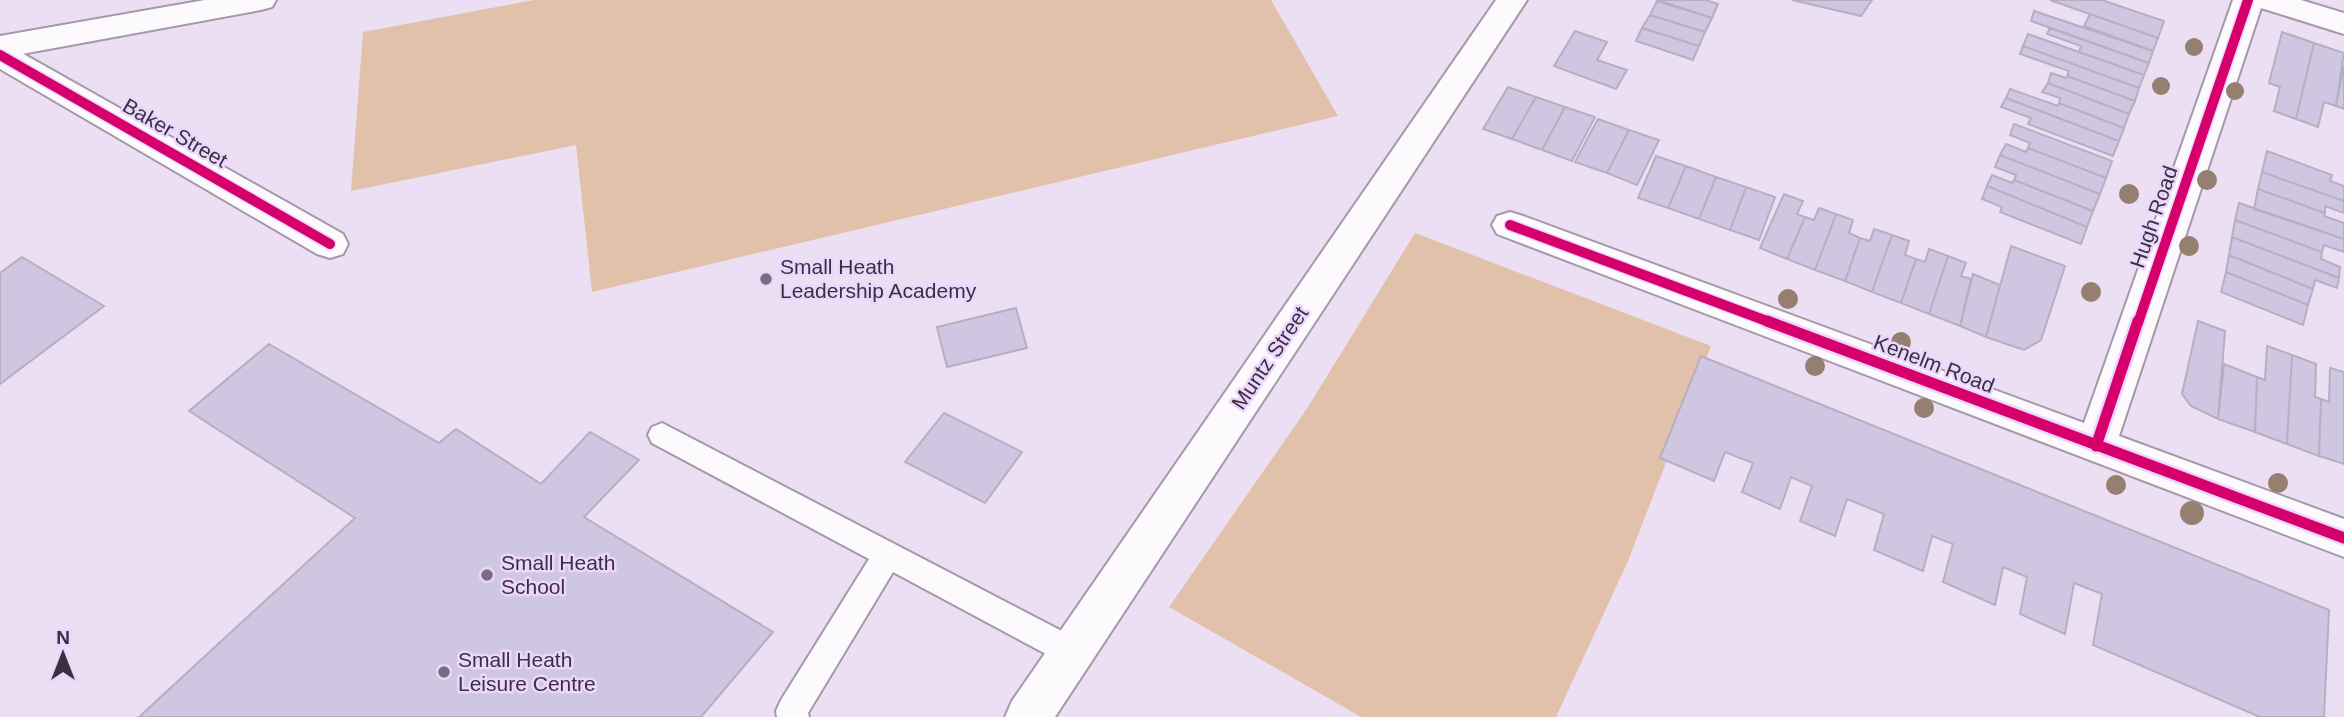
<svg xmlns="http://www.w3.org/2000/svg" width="2344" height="717" font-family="Arial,sans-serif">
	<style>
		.green { fill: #e2c1aa }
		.building { fill: #cfc6e2; stroke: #b6afc0; stroke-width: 2 }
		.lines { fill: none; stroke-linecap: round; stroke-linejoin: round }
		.service-casing { stroke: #a399a9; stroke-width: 4 }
		.minor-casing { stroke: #a399a9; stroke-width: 4 }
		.tertiary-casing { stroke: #a399a9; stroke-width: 4 }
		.secondary-casing { stroke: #a399a9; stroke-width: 4 }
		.service { fill: #fcfafd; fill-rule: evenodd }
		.minor { fill: #fcfafd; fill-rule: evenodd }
		.tertiary { fill: #fcfafd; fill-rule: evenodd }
		.secondary { fill: #fcfafd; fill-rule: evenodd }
		.cycleway-far1-casing { stroke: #edd6fd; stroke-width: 13 }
		.cycleway-casing { stroke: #edd6fd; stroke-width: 16 }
		.cycleway-far1 { stroke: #d6006c; stroke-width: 10 }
		.cycleway { stroke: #d6006c; stroke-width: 11 }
		.tree { fill: #957f70 }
		.poi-dot { fill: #786e7f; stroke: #edd6fd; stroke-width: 2.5 }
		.labels { text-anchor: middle; stroke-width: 5; stroke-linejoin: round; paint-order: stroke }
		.street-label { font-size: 21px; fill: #3a3140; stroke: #edd6fd }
		.poi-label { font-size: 21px; fill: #3a3140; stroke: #edd6fd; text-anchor: start }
	</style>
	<rect width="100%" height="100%" fill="#ecdff4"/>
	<!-- green -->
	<path class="green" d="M534,0H1271L1338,116L592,292L576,145L351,191L363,32Z
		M1415,233L1711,346L1628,561L1556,717H1361L1169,607L1308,407Z"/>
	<!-- building -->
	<path class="building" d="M1657,0H1706L1718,4L1712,18Z
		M1792,0H1872L1861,16Z
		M2050,0H2102L2164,21L2158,38Z
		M1657,1L1712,18L1705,32L1650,15Z
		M2034,11L2153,51L2149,63L2031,21Z
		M2090,14L2158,38L2153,51L2084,26Z
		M1650,15L1705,32L1699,46L1642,28Z
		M1642,28L1699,46L1693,60L1636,41Z
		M2050,28L2149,63L2144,75L2079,52L2081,46L2047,34Z
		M1575,31L1607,42L1597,60L1627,70L1616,89L1554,66Z
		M2282,32L2314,43L2296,119L2274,111L2280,87L2269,83Z
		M2028,34L2079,52L2144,75L2139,88L2023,46Z
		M2314,43L2344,53L2336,106L2324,102L2318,127L2296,119Z
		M2023,46L2139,88L2135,101L2067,76L2069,71L2020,54Z
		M2344,65V109L2336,106Z
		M2051,73L2066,78L2067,76L2135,101L2129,114L2048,83Z
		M2048,83L2129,114L2124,128L2059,103L2060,98L2042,92Z
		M1508,87L1536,97L1512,139L1483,129Z
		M2010,89L2058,106L2059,103L2124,128L2119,141L2006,98Z
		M1536,97L1565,107L1542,150L1512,139Z
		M2006,98L2119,141L2113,156L2028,124L2031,118L2001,107Z
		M1565,107L1595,117L1572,161L1542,150Z
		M1598,119L1629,130L1607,173L1575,162Z
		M2014,124L2112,161L2106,178L2028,148L2030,143L2010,135Z
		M1629,130L1659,140L1637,185L1607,173Z
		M2006,144L2026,152L2028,148L2106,178L2100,194L2000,155Z
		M2267,151L2332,175L2330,181L2344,186V201L2262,172Z
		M2000,155L2100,194L2093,211L2014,180L2016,175L1995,167Z
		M1656,156L1686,166L1668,208L1638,198Z
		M1686,166L1716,177L1699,219L1668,208Z
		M2262,172L2344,201V213L2325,206V213L2258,189Z
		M1992,175L2012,183L2014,180L2093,211L2087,227L1987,186Z
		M1716,177L1746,187L1730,230L1699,219Z
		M1987,186L2087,227L2081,244L2000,212L2002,207L1982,199Z
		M1746,187L1775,197L1759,240L1730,230Z
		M2258,189L2325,213L2324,216L2344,223V239L2254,209Z
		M1784,194L1803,201L1797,214L1805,217L1787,259L1760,248Z
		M2239,203L2344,239V252L2324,245L2322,252L2235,220Z
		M1819,208L1836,214L1815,270L1787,259L1805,217L1814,220Z
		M1836,214L1853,220L1849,233L1860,238L1845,281L1815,270Z
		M2235,220L2322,252L2321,259L2340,267L2339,278L2232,237Z
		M1874,229L1892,235L1872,292L1845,281L1860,238L1870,241Z
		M1892,235L1909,241L1905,255L1916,259L1901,303L1872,292Z
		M2232,237L2339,278L2337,288L2315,280L2313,289L2229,255Z
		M2011,246L2065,266L2041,340L2024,350L1986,337Z
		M1929,249L1948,256L1929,314L1901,303L1916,259L1925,262Z
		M2229,255L2313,289L2308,305L2226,272Z
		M1948,256L1966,263L1961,276L1971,279L1960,326L1929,314Z
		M22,257L104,306L0,384V273Z
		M2226,272L2308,305L2303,325L2221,292Z
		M1973,274L2000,285L1986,337L1960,326Z
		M1016,308L1027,348L947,367L937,327Z
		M2198,321L2225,331L2218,419L2191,406L2182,394Z
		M269,344L439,443L456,429L541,484L590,432L639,460L584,517L773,632L701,717H139L355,518L189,411Z
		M2267,346L2292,355L2287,444L2255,432L2257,377L2265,380Z
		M2292,355L2316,364L2315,397L2321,399L2319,456L2287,444Z
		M1701,356L2329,610L2324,717H2260L2093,645L2102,594L2074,583L2065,634L2020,614L2027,577L2003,567L1995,605L1943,582L1953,544L1932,536L1923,571L1874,550L1884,514L1847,499L1835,536L1800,521L1812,486L1791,477L1780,509L1742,492L1753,463L1725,452L1714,481L1660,458Z
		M2224,364L2257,377L2255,432L2218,419Z
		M2330,368L2344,372V464L2319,456L2321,399L2329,402Z
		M944,413L1022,452L985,503L905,462Z"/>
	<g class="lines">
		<defs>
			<path id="service" d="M662,423L1083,642L1087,652L1083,662L1072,666L1061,662L893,572L808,713L809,717H777L776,711L781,700L869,559L652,443L648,435L652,427Z"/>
			<path id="minor" d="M2233,0H2301L2344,13V34L2261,8L2119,436L2344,519V557L1497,234L1492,225L1497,216L1510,212L1523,216L2084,423Z
				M0,44L11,47L343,234L348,244L343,254L330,258L317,254L0,69Z"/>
			<path id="tertiary" d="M205,0H276L272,7L261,10L0,58V36Z"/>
			<path id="secondary" d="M1496,0H1527L1055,717H1005L1012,701Z"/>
		</defs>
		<!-- service casing -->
		<use href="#service" class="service-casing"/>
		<!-- minor casing -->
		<use href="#minor" class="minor-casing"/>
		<!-- tertiary casing -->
		<use href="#tertiary" class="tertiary-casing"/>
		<!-- secondary casing -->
		<use href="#secondary" class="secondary-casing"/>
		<!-- service -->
		<use href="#service" class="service"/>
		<!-- minor -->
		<use href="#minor" class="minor"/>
		<!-- tertiary -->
		<use href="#tertiary" class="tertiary"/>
		<!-- secondary -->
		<use href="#secondary" class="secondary"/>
		<defs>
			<path id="cycleway-far1" d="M0,55L330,244
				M1510,225L1772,323
				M2138,323L2248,0"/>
			<path id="cycleway" d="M1767,321L2344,538
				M2096,446L2138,321"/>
		</defs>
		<!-- cycleway-far1 casing -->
		<use href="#cycleway-far1" class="cycleway-far1-casing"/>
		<!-- cycleway casing -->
		<use href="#cycleway" class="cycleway-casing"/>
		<!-- cycleway-far1 -->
		<use href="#cycleway-far1" class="cycleway-far1"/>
		<!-- cycleway -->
		<use href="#cycleway" class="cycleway"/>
	</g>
	<!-- trees -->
	<g class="tree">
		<circle cx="2194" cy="47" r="9"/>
		<circle cx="2161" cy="86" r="9"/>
		<circle cx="2235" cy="91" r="9"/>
		<circle cx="2207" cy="180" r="10"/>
		<circle cx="2129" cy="194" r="10"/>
		<circle cx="2189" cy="246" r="10"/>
		<circle cx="2091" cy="292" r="10"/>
		<circle cx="1788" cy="299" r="10"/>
		<circle cx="1901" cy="342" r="10"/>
		<circle cx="1815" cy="366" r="10"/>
		<circle cx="1924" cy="408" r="10"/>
		<circle cx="2278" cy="483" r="10"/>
		<circle cx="2116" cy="485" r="10"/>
		<circle cx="2192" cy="513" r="12"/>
	</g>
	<!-- markers -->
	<g class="poi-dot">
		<circle cx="766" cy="279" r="7"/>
		<circle cx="487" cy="575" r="7"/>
		<circle cx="444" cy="672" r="7"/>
	</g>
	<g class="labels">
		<!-- street labels -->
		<g class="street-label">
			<text transform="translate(175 133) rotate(30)" y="7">Baker Street</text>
			<text transform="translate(2154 217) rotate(-71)" y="7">Hugh Road</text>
			<text transform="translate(1270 358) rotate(-56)" y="7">Muntz Street</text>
			<text transform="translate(1934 364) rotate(21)" y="7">Kenelm Road</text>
		</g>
		<!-- poi labels -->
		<g class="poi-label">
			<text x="780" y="274">Small Heath<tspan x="780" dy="24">Leadership Academy</tspan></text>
			<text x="501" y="570">Small Heath<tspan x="501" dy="24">School</tspan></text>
			<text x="458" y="667">Small Heath<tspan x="458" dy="24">Leisure Centre</tspan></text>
		</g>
	</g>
	<!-- north arrow -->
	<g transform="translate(63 654)" stroke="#edd6fd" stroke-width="5" paint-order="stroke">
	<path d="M0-5L12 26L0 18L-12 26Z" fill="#3a3140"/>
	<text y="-10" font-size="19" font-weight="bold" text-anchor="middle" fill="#3a3140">N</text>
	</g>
</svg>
